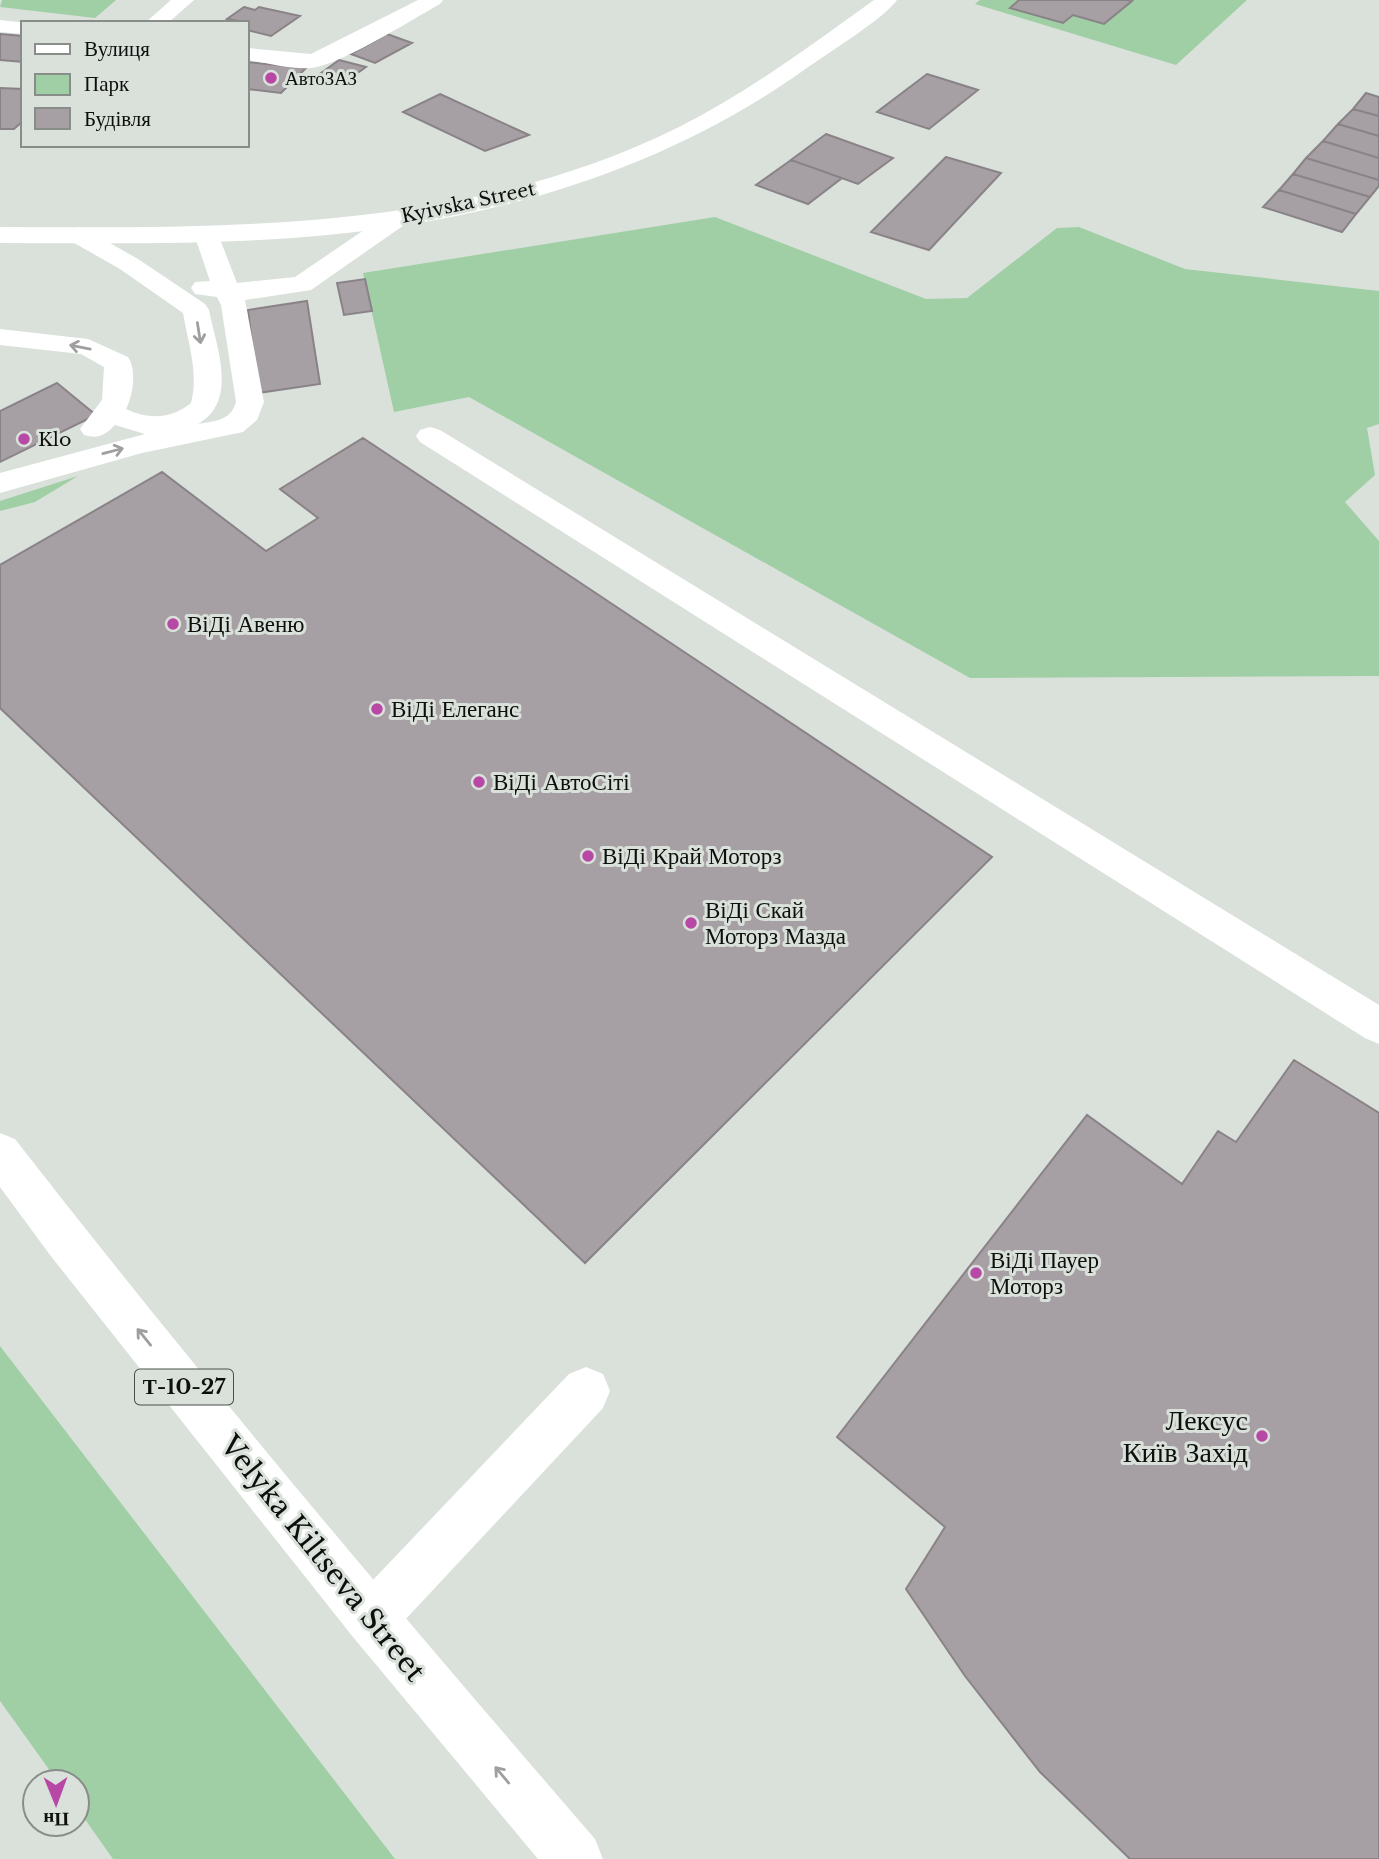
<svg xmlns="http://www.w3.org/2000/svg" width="1379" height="1859" font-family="'Libre Baskerville',serif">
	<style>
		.green { fill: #a0cfa5 }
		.building { fill: #a69fa4; stroke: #898388; stroke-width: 2 }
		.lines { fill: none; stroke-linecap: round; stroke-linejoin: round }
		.minor { fill: #fff; fill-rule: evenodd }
		.major { fill: #fff; fill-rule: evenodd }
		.highway { fill: #fff; fill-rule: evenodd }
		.oneway { stroke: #9e9f9e }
		.poi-dot { fill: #b848a5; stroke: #dae1db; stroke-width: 2.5 }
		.labels { text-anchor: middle; stroke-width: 6; stroke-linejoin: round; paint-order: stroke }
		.far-poi-label { font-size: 19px; fill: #0d0f0d; stroke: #dae1db; text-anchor: start }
		.far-street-label { font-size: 19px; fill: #0d0f0d; stroke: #dae1db }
		.shield { fill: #dae1db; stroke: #4a4e4b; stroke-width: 2 }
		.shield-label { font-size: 21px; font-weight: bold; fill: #0d0f0d }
		.poi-label { font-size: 23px; fill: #0d0f0d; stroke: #dae1db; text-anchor: start }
		.near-poi-label { font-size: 28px; fill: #0d0f0d; stroke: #dae1db; text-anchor: end }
		.near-street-label { font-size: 28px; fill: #0d0f0d; stroke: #dae1db }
	</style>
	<rect width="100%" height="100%" fill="#dae1db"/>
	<!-- green -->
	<path class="green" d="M2,0H116L95,18L0,7Z
		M980,0H1247L1176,65L975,4Z
		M715,217L926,299L967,298L1057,228L1079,227L1185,269L1379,291V424L1367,428L1375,475L1345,502L1379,541V676L970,678L469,397L394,412L363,273Z
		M78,476L35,502L0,511V501Z
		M0,1346L395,1859H113L77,1808V1782H58L0,1701Z"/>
	<!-- building -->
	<path class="building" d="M1019,0H1127L1132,1L1104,24L1073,15L1063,23L1010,8Z
		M244,7L255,10L259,7L300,16L271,36L247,30V23H236L238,21L227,19Z
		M0,34L23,36V62L0,60Z
		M387,34L412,43L375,63L351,54Z
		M339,60L366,67L348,80L321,73Z
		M247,62L306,68L281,93L247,89Z
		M927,74L978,90L929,129L877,112Z
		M0,88L23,89V121L14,129H0Z
		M1366,93L1379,97V116L1353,109Z
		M440,94L529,135L485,151L403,112Z
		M1353,109L1379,116V136L1338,124Z
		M1338,124L1379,136V158L1323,141Z
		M826,134L893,158L858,184L791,160Z
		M1323,141L1379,158V180L1306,158Z
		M946,157L1001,173L929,250L871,232Z
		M1306,158L1379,180V186L1370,197L1293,174Z
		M791,160L842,178L808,204L756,185Z
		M1293,174L1370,197L1356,214L1279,190Z
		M1279,190L1356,214L1342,232L1263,207Z
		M365,279L372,311L344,315L337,283Z
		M307,301L320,384L258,393L248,310Z
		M57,383L96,415L0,462V411Z
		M363,438L992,857L585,1263L0,708V565L162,472L266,551L318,518L280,489Z
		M1294,1060L1379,1113V1859H1130L1040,1772L965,1676L906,1589L945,1527L837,1437L1087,1115L1182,1184L1218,1131L1236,1142Z"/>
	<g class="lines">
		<!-- minor -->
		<path class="minor" d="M171,0H194L168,23H145Z
			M418,0H443L440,4C411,20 342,64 312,68C291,70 268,63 247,60V48L311,54Z
			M0,20L27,23H23V34L0,32Z
			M398,211L407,213L410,218L407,223L311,290L245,300L264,402L257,420L243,432L142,453L0,493V473L145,434L115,425C104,436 98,439 84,435L80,429L102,400L104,367L81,354L0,345V329L88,339L128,357C137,370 133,395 126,409C149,420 171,419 191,403C199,374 188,342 183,313L120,269L69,240L65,235L69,230L78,227L87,230L138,259L205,304L209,310C216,346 239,401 198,424C214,421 231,421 236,402L221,305L217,297L195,294L191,288L195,282L210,281L194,234L198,229L207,226L216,229L237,283L295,277L389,213Z
			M430,427L440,430L1379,1005V1044L1365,1038L420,442L416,436L420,430Z
			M586,1367L603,1374L610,1391L603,1408L389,1637L371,1645L353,1637L345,1619L353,1601L569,1374Z"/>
		<!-- major -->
		<path class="major" d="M874,0H897C885,18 825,55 804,70C655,176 473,226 292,238C195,245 97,243 0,243V227C230,228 468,232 679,127C749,92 811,45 874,0Z"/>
		<!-- highway -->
		<path class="highway" d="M0,1133L15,1139C201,1378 397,1610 595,1839L603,1859H538L353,1637L50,1255L0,1187Z"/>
	</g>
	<!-- one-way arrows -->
	<defs><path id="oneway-shaft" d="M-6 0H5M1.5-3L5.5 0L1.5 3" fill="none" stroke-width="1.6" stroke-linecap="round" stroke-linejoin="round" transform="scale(1.75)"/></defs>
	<g class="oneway">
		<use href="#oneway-shaft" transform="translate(199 333) rotate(81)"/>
		<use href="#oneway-shaft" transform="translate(80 347) rotate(-169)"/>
		<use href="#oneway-shaft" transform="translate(113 451) rotate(-15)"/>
		<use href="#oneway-shaft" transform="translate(144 1337) rotate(-129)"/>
		<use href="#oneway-shaft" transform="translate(502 1775) rotate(-130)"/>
	</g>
	<!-- markers -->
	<g class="poi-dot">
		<circle cx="271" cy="78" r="7"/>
		<circle cx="24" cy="439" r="7"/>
		<circle cx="173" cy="624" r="7"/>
		<circle cx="377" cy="709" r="7"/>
		<circle cx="479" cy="782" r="7"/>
		<circle cx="588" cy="856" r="7"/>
		<circle cx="691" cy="923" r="7"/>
		<circle cx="976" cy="1273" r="7"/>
		<circle cx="1262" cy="1436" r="7"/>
	</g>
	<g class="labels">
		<!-- far-poi labels -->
		<g class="far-poi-label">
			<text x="285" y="85">АвтоЗАЗ</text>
			<text x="38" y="446">Klo</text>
		</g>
		<!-- far-street labels -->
		<g class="far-street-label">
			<text transform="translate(468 202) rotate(-12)" y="7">Kyivska Street</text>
		</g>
		<!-- shield labels -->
		<rect class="shield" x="135" y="1369.5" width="98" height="35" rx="5"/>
		<g class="shield-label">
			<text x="184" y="1394">Т-10-27</text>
		</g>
		<!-- poi labels -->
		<g class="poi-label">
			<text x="187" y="632">ВіДі Авеню</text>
			<text x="391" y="717">ВіДі Елеганс</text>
			<text x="493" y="790">ВіДі АвтоСіті</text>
			<text x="602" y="864">ВіДі Край Моторз</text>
			<text x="705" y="918">ВіДі Скай<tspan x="705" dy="26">Моторз Мазда</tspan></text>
			<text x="990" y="1268">ВіДі Пауер<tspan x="990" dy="26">Моторз</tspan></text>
		</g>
		<!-- near-poi labels -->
		<g class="near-poi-label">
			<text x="1248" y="1430">Лексус<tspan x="1248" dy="32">Київ Захід</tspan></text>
		</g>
		<!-- near-street labels -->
		<g class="near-street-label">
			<text transform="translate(323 1558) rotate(51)" y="10">Velyka Kiltseva Street</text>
		</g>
	</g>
	<!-- legend -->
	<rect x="21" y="21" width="228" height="126" fill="#dae1db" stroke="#888d89" stroke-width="2"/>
	<rect x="35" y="44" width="35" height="10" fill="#ffffff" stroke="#888d89" stroke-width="2"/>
	<text x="84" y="56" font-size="21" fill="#0d0f0d">Вулиця</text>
	<rect x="35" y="74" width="35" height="21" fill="#a0cfa5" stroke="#888d89" stroke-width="2"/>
	<text x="84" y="91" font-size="21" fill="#0d0f0d">Парк</text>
	<rect x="35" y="108" width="35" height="21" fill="#a69fa4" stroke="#888d89" stroke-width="2"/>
	<text x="84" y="126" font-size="21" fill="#0d0f0d">Будівля</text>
	<!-- north arrow -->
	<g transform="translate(56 1803) rotate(179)"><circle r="33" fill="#dae1db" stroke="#888d89" stroke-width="2"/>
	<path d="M0-5L12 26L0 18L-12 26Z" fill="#b848a5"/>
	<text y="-10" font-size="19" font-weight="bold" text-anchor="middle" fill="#0d0f0d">Пн</text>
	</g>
</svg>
